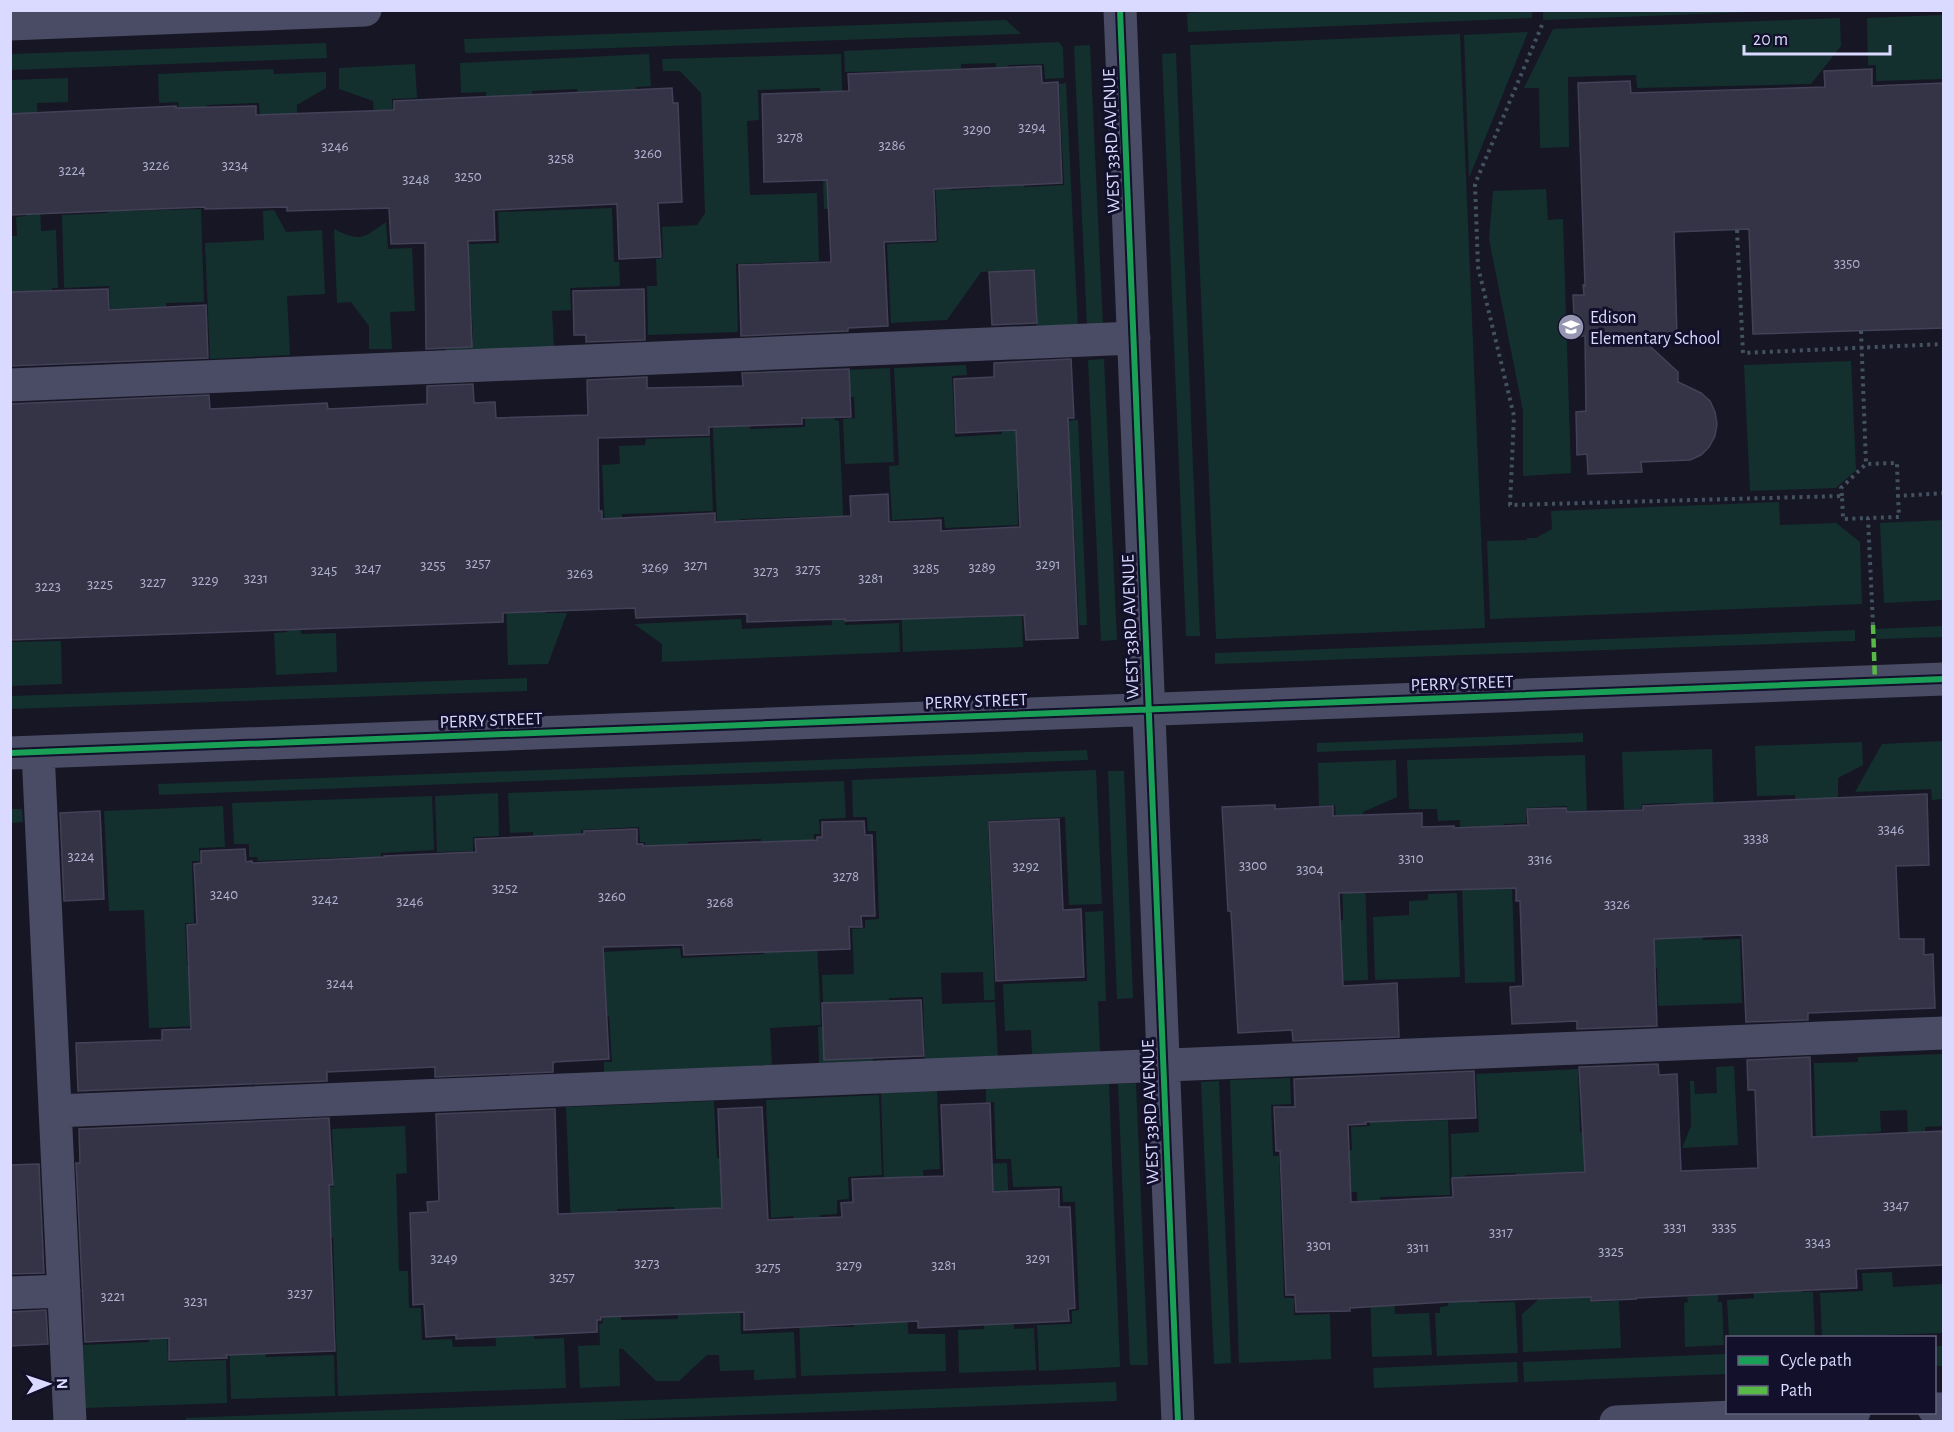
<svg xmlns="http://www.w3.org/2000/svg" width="1954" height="1432" font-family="'Alegreya Sans',sans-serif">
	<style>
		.green { fill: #13302e }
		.building { fill: #353446; stroke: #434157; stroke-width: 1.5 }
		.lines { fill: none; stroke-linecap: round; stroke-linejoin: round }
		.path { stroke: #435260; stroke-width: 4; stroke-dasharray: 3 4.5; stroke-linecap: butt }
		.minor { stroke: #4a4c65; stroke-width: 33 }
		.quiet { stroke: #58b947; stroke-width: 4.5; stroke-dasharray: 9 4.5; stroke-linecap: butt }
		.cycleway-casing { stroke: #12102a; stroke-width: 10 }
		.cycleway { stroke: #1a9f57; stroke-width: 6 }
		.labels { text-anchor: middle; stroke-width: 6; stroke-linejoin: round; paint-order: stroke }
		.number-label { font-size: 15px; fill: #b1b0d1 }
		.street-label { font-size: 18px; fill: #dad9ff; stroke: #12102a }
		.poi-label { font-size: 18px; fill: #dad9ff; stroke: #12102a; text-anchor: start }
	</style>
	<rect width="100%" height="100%" fill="#171624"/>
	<!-- green -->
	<path class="green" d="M1237,10H1532V18L1188,32L1187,13Z
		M1543,10H1778V11L1543,20Z
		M1943,15V79L1876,81V65H1868L1867,18Z
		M1840,18L1841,46L1811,84L1637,88L1636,75L1568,77L1569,147L1540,148L1539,88H1524L1553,29Z
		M1006,20L1021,34L465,53L464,39Z
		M1528,32L1469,178L1464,35Z
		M1460,34L1485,628L1216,639L1190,45Z
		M1059,42L1063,48L1064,78L1045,79L1044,64L1008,65V79H996V63L961,64V83L946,84L951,190L990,188L989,175L1022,174L1024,187L1064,185L1059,84L1066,83L1078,327L1037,329L1034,269L981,272L947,320L891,323L887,244L938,242L931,85H897L896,71L845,72L844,51Z
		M326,43L327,58L11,70V54Z
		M1090,45L1103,326H1087L1074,46Z
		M1176,53L1200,636H1186L1162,54Z
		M649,54L651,86L636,87V102L578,104L577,89L532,91V104L487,107L486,92L461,93L460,63Z
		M841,54L846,208L824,209L820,88L758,90L759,120L747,121L750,195L817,193L819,261L736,264L738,332L648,335L647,286H657L656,259L663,258L662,227L697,225L705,213L701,93L680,71H663L662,59Z
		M415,64L417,98L392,99L393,114H374L373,101L339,89V68Z
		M273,69L274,74L326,72V88L297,105V115L260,117L259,103L207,105V117H179L178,102L159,103L158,74Z
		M68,78V102L37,103L41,231L56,230L58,288H52L55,365H36V355L11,294V236H17L16,217L26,216L22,125H13L12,113H11L10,80Z
		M105,124H120L124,211L201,209L204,302L166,303L168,360L113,361L109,286L64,288L62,215L108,213Z
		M1546,189L1548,220L1563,219L1571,473L1523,476V411L1489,239L1493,191Z
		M612,208L614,262H619L620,286L570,288L571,310L552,311L554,347L446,352V341L473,339L471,293L447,294L446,245L499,243L498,212Z
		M274,210L286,232L322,230L325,294L287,296L290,355L210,359L205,243L264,240L263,211Z
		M386,222L388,249L412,248L415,311L390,312L392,349H369V326L351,302L337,303L334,229C361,242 362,239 386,222Z
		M1104,359L1117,640L1101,641L1088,360Z
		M1851,361L1856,470L1836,488L1750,491L1744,365Z
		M966,365L967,375L952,376L955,437L1002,434V424L1078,420L1087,625H1079L1072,487L1017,489L1018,525L945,528L944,517L892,520L889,466L899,465L894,368Z
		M890,368L894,462L845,464L843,419L855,418L854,397H850L848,370Z
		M804,380L833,395L835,420L839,421L844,534H831L830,516L740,519L744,612L721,613L711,386L748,385L750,429L805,427Z
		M710,437L713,511L622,514V530L605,531L602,465L620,464L619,446L645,445L646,439Z
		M1779,502L1780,525L1836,523L1860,542L1862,604L1490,619L1487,541L1527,540V538H1536L1552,529L1551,511Z
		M1943,520V600L1884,603L1880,523Z
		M282,524L299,591L301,634L336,633L337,672L276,675L274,633L287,632Z
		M830,539H841L845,625L899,623L900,652L662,662V644L634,624L741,619L742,629L832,625Z
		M504,544H545L546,613H567L548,664L508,665Z
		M1021,588L1023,647L903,652L901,608H962L963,618L986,617V606Z
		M1943,626V637L1876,639V629Z
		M1855,630V641L1215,664V653Z
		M61,641L62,684L11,686V642Z
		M527,678V691L11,709V696Z
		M1583,733V742L1317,752V743Z
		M1943,741V799L1932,800L1931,789L1855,792L1882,744Z
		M1862,742L1863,765L1838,778V816L1796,842L1795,795L1757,796L1755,746Z
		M1712,749L1715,866L1680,873L1677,803L1642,804L1641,809H1624L1622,752Z
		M1087,750L1088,760L159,795L158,784Z
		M1585,755L1589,870L1568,832L1567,806L1526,808V823L1504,824L1506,882H1512L1515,982L1465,983L1460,820L1438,821L1437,809H1409L1407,760Z
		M1396,760L1397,797L1363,812V819L1336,820L1335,805L1319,806L1318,763Z
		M1096,770L1102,904L1069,905L1065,817L988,821L995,1000H984L983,972L941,973L942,1004L995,1002L998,1058L925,1061L923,997L889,998V1018L871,1019L873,1061L819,1063L818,1027L824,1026L822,975L854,974L852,929L865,928V920L879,919L876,831H868L867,817H853L852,780Z
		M1108,771H1124L1133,998L1117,999Z
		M844,781L846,818L819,819L820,834H814L818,940L765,942L761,839L688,842L687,849L679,850L683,945L649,946L645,842H640L639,827L581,830L582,844L533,847V832L510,833L508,793Z
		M498,793L499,836L473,837V851L437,852L435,796Z
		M432,796L434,850L381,853L384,935L360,936L357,857L258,861L257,857H249V844H234L232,803Z
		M223,806L225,847L199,848L200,861H192L194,923H185L187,966L260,963L225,1025L149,1028L144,910L109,911L104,811Z
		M11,809H22L23,822L11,823Z
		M1342,858L1365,874L1368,980L1338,981L1337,921L1343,920Z
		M1700,876L1703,940L1740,939L1742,1003L1658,1006L1657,968L1651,967L1653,939Z
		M1457,893L1460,977L1375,980L1373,917L1409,915V901L1428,900V894Z
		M1103,911L1106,1001H1098L1100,1052L1032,1054L1031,1030L1005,1031L1003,984L1087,981L1085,912Z
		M817,942L821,1025L770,1028L772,1065L604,1073V1062H612L609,1016L553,1018L555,1064L506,1066L544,955L680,948L681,958L764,954V945Z
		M1943,1054V1126L1925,1127V1139H1908L1907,1110L1880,1111L1881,1132L1866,1133L1867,1153L1816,1154L1814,1063L1858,1062V1057Z
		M1734,1066L1738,1145L1682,1148L1691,1126L1690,1081H1694L1695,1094L1717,1093L1716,1067Z
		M1578,1069L1580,1132L1636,1130L1598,1171L1576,1172L1577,1192L1516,1176V1173L1465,1175V1188H1452L1451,1134L1479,1132L1476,1074Z
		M1391,1075L1394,1122L1448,1120L1450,1195L1380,1197L1383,1258L1359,1259L1357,1192H1346L1283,1153L1352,1150L1351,1127L1370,1126L1368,1077Z
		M1290,1078L1291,1104L1271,1105L1273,1156H1279L1284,1298H1294V1315L1330,1314L1331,1359L1239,1363L1230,1080Z
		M1219,1081L1231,1363L1214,1364L1201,1082Z
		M1136,1083L1148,1365H1130L1118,1084Z
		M1109,1084L1120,1367L1039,1371L1037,1325L1072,1324V1311L1079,1310L1075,1202H1063L1062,1186L1013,1187L1011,1159H996L994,1102H986V1088Z
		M937,1091L940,1169L923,1170L925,1202L885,1214L881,1093Z
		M879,1095L882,1175L848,1177L849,1199L837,1200V1214L820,1215L821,1241L795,1242L793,1216L771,1218L766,1100Z
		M714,1101L717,1158L765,1157L767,1218L675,1222L674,1207L617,1209V1224L571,1226L566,1107Z
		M405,1126L407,1173L396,1174L399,1271H408L409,1308H421L422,1340L452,1339L453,1347L496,1346L495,1329L533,1328L534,1339L564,1338L566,1388L338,1396L333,1237H325L329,1187H334L332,1129Z
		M1007,1163L1014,1329L1034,1328L1036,1370L959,1373L958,1330L984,1329L979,1206L952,1165Z
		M1750,1207L1801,1282L1802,1292H1813L1815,1337H1729L1727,1300L1754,1298Z
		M905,1217L908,1334H945L946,1371L801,1376L798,1286L826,1304V1327H854V1314Z
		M675,1225L740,1308L741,1334L794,1332L796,1378L754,1380V1370L720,1371L719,1355H707L679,1381H656L623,1349H619L620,1386L580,1388L578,1346L600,1345L599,1324L603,1323L600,1228L618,1227L621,1320L678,1319Z
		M226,1238L262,1241L266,1357L334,1355L335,1396L231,1399Z
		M146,1259L165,1275L168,1362L226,1360L227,1403L85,1408L83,1345L149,1342Z
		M1710,1267L1711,1295H1718V1302H1722L1724,1345L1685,1347L1684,1303L1688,1302L1687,1297L1695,1296L1694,1268Z
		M1892,1272L1893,1287L1943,1284V1333L1822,1337L1820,1293L1863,1291L1862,1273Z
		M1589,1282L1590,1302L1619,1301L1621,1348L1523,1352L1522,1314L1538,1300L1537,1284Z
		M1370,1291L1394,1298L1395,1314L1429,1313L1432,1355L1372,1357Z
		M1479,1292V1303L1515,1302L1518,1353L1437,1356L1435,1313H1440V1307L1448,1306V1295Z
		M1935,1346H1943V1366H1935Z
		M1727,1354V1374L1524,1382L1523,1362Z
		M1517,1362L1518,1382L1374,1388L1373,1368Z
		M1116,1382L1117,1401L584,1421H186V1418Z"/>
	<!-- building -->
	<path class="building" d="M1041,66L1042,83L1058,82L1062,183L934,189L936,240L884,242L888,326L848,328V331L741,336L739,265L831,262L827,180L764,182L762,94L849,91L848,74Z
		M1872,69V86L1944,83V328L1753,334L1749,229L1674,232L1677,336L1640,337L1678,372V382L1701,393L1710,401L1715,412L1717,424L1715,436L1709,447L1701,455L1690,460L1641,462L1642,472L1588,474L1587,454L1577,455L1576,412L1586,411L1585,336H1575L1573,295H1584L1583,285L1585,286L1578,83L1630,81L1631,93L1825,87L1824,71Z
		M672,88L673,103H678L682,202L658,203L661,257L619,259L617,204L494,210L495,240L468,241L472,347L426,349L425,243L391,244L389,208L287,211V207L205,209V207L10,215V114L176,106V108L256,106V115L394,110V101Z
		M1034,270L1037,323L992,325L989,272Z
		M108,289L109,310L206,305L208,358L10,366V292Z
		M644,289L645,340L586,342V335H574L573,291Z
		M1071,359L1074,418H1068L1078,638L1026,640L1024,615L845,621V619L747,622V614L636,618L635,608L503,613V622L10,640V404L209,395L210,409L327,403L328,409L427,404V386L473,384L474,403L495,402L496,418L588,415L587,380L647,377V388L743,386L742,373L849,369L851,417L802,418V424L709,427V435L598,438L599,511H602V519L715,513V522L851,516L850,496L888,494L889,522L941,520V531L1020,527L1016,430L956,433L954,379L994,377V363Z
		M1927,794L1929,865L1896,866L1899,939H1924V955L1933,954L1935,1008L1808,1013V1020L1746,1022L1742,935L1654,939L1657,1026L1577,1029V1021L1512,1024L1510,987L1523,986L1520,901H1516V888L1339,893L1343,986L1397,983L1399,1037L1293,1041L1292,1030L1238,1033L1231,911H1228L1222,807L1275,805V809L1333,806V816L1422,813V827L1454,826V828L1528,825L1527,809L1566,808L1567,812L1643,810V806Z
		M100,811L104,899L64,901L60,813Z
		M1059,819L1063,910L1081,909L1084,977L996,981L989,822Z
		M864,821L865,835H872L875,916H861L862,927H849L850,949L684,955L683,945L603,947L609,1059L553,1062V1072L435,1077V1067L327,1072V1081L78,1091L76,1043L162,1040V1030L191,1029L187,925L197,924L194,864L201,863V851L245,849L246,862L252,861V863L384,857V856L476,852L475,839L584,834V831L637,829V844H643V846L817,840V837H822V822Z
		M921,1000L924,1056L824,1060L822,1003Z
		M1810,1057L1812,1137L1944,1131V1265L1856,1269L1857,1288L1636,1298V1299L1591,1301V1297L1447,1302L1350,1308V1311L1296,1312L1295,1295H1286L1280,1151H1276L1274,1107H1295L1294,1079L1474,1071L1476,1118L1365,1122L1366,1124L1348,1125L1351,1202L1453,1197L1452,1178L1585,1172L1579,1067L1658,1064L1659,1075L1677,1074L1681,1171L1758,1168L1755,1090H1748L1747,1060Z
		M990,1103L993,1192L1059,1189V1207H1070L1075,1308L1068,1309L1069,1321L918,1328V1321L744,1330V1312L601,1317V1320H597V1332L456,1339V1335L426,1337L424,1304L413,1305L410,1213L428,1212L427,1202L439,1201L436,1114L555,1109L558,1214L722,1208L718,1109L762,1107L768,1220L842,1217L841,1203L853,1202L852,1179L944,1176L941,1105Z
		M329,1118L333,1185H329L335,1351L226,1355L227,1358L169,1360V1338L85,1342L76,1163H80L79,1129Z
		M39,1164L44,1273L10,1274V1165Z
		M46,1310L48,1344L10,1346V1312Z"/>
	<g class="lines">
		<!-- path -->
		<path class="path" d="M1542,25L1475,184L1478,267L1514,416L1510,505L1842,496L1843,519L1868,518
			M1737,230L1743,353L1944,344
			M1861,331L1866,464
			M1842,496L1841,488L1866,464L1897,463L1898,496
			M1873,625L1868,518L1899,517L1898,496L1944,493"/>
		<!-- minor -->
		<path class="minor" d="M1120,10L1178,1422
			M10,24L365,10
			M10,385L1134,338
			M38,752L70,1422
			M10,753L1944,679
			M55,1111L1944,1033
			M10,1293L64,1291
			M1934,1409H1944
			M1616,1422L1854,1412"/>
		<!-- quiet -->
		<path class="quiet" d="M1873,625L1875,682"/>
		<defs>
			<path id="cycleway" d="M1120,10L1178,1422
				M10,753L1944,679"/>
		</defs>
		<!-- cycleway casing -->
		<use href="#cycleway" class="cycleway-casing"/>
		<!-- cycleway -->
		<use href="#cycleway" class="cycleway"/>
	</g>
	<!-- icons -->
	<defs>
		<symbol id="school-disc" viewBox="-11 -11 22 22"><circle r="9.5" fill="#9695b2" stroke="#12102a"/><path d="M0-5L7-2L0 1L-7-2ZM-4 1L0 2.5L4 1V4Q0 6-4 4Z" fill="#fff"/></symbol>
	</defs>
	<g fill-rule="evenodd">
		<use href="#school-disc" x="1556" y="312" width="30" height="30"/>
	</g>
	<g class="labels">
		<!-- number labels -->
		<g class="number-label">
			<text x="1032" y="132">3294</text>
			<text x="977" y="134">3290</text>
			<text x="790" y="142">3278</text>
			<text x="892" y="150">3286</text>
			<text x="335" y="151">3246</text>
			<text x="648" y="158">3260</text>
			<text x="561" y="163">3258</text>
			<text x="156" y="170">3226</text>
			<text x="235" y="170">3234</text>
			<text x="72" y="175">3224</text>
			<text x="468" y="181">3250</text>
			<text x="416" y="184">3248</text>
			<text x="1847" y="268">3350</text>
			<text x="478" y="568">3257</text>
			<text x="1048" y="569">3291</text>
			<text x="433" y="570">3255</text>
			<text x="696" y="570">3271</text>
			<text x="655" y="572">3269</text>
			<text x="982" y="572">3289</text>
			<text x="368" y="573">3247</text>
			<text x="926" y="573">3285</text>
			<text x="808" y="574">3275</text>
			<text x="324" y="575">3245</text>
			<text x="766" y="576">3273</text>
			<text x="580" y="578">3263</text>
			<text x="256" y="583">3231</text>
			<text x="871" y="583">3281</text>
			<text x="205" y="585">3229</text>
			<text x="153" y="587">3227</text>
			<text x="100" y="589">3225</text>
			<text x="48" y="591">3223</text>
			<text x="1891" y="834">3346</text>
			<text x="1756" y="843">3338</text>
			<text x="81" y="861">3224</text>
			<text x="1411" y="863">3310</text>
			<text x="1540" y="864">3316</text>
			<text x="1253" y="870">3300</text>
			<text x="1026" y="871">3292</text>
			<text x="1310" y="874">3304</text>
			<text x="846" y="881">3278</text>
			<text x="505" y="893">3252</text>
			<text x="224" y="899">3240</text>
			<text x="612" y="901">3260</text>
			<text x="325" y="904">3242</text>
			<text x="410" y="906">3246</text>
			<text x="720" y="907">3268</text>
			<text x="1617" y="909">3326</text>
			<text x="340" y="988">3244</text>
			<text x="1896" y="1210">3347</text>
			<text x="1675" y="1232">3331</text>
			<text x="1724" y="1232">3335</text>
			<text x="1501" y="1237">3317</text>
			<text x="1818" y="1247">3343</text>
			<text x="1319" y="1250">3301</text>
			<text x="1418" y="1252">3311</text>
			<text x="1611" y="1256">3325</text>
			<text x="444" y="1263">3249</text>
			<text x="1038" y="1263">3291</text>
			<text x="647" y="1268">3273</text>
			<text x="849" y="1270">3279</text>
			<text x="944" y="1270">3281</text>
			<text x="768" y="1272">3275</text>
			<text x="562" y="1282">3257</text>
			<text x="300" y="1298">3237</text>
			<text x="113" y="1301">3221</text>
			<text x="196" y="1306">3231</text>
		</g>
		<!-- street labels -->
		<g class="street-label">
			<text transform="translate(1111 141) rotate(-92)" y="6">WEST 33RD AVENUE</text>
			<text transform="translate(1130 627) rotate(-92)" y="6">WEST 33RD AVENUE</text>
			<text transform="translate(1462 683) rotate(-2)" y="6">PERRY STREET</text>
			<text transform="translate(976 701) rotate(-2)" y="6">PERRY STREET</text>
			<text transform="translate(491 720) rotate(-2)" y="6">PERRY STREET</text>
			<text transform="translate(1150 1112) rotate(-92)" y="6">WEST 33RD AVENUE</text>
		</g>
		<!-- poi labels -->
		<g class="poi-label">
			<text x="1590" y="323">Edison<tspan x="1590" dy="21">Elementary School</tspan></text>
		</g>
	</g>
	<!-- border -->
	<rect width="1954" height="1432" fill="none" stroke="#dad9ff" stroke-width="24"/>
	<!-- legend -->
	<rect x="1726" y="1336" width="210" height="78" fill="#12102a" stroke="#62607f" stroke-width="1.5"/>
	<rect x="1738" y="1356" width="30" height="9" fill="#1a9f57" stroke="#62607f" stroke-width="1.5"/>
	<text x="1780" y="1366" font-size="18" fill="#dad9ff">Cycle path</text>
	<rect x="1738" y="1386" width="30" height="9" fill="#58b947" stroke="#62607f" stroke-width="1.5"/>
	<text x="1780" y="1396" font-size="18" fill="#dad9ff">Path</text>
	<!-- north arrow -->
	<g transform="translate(48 1384) rotate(88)" stroke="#12102a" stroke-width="4.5" paint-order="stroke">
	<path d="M0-4.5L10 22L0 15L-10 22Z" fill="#dad9ff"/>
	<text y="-9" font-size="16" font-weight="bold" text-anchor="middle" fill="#dad9ff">N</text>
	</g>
	<!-- scale -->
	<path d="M1744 45v9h146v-9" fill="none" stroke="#dad9ff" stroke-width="3"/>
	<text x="1753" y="45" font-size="18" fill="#dad9ff" stroke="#12102a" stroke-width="4.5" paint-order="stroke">20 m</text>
</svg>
